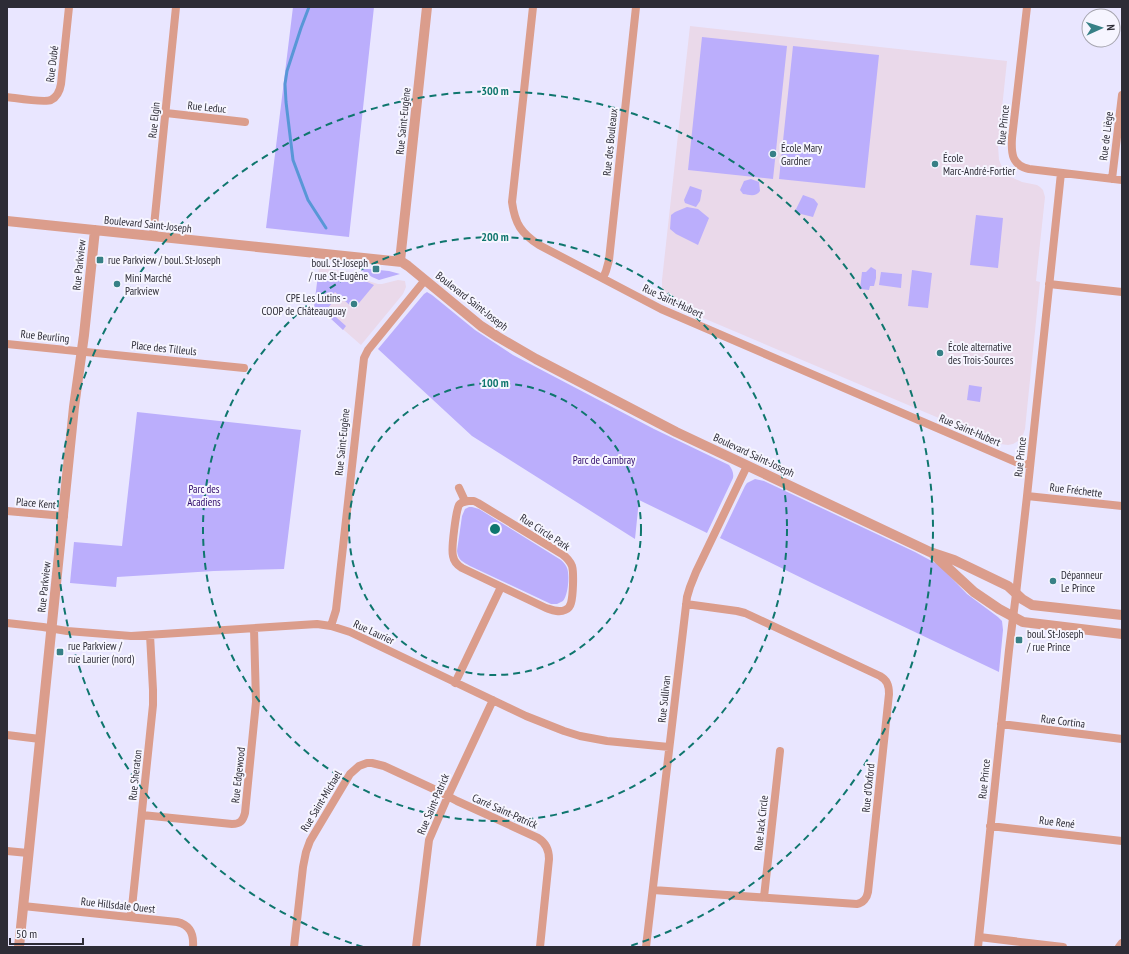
<svg xmlns="http://www.w3.org/2000/svg" width="1129" height="954" font-family="'PT Sans Narrow',sans-serif">
	<style>
		.education { fill: #ead9ea }
		.green { fill: #bbaefc }
		.lines { fill: none; stroke-linecap: round; stroke-linejoin: round }
		.stream { stroke: #5897d7; stroke-width: 3 }
		.minor { stroke: #db9d8c; stroke-width: 8 }
		.tertiary { stroke: #db9d8c; stroke-width: 10 }
		.ring { fill: none; stroke: #0f766e; stroke-width: 2; stroke-dasharray: 7 5 }
		.poi-dot { fill: #378086; stroke: #f6f5ff; stroke-width: 1.5 }
		.labels { text-anchor: middle; stroke-width: 4; stroke-linejoin: round; paint-order: stroke }
		.street-label { font-size: 11px; fill: #2d2c36; stroke: #f6f5ff }
		.poi-label { font-size: 11px; fill: #2d2c36; stroke: #f6f5ff; text-anchor: start }
		.park-label { font-size: 11px; fill: #300b6b; stroke: #f6f5ff }
		.centre { fill: #0f766e; stroke: #f6f5ff; stroke-width: 2 }
		.ring-label { font-size: 12px; text-anchor: middle; font-weight: bold; fill: #0f766e; stroke: #f6f5ff; stroke-width: 4; stroke-linejoin: round; paint-order: stroke }
	</style>
	<rect width="100%" height="100%" fill="#e9e6ff"/>
	<!-- education -->
	<path class="education" d="M690,26L1007,61L998,146L999,160L1002,167L1009,176L1022,182L1037,185L1040,187L1043,190L1045,197L1036,281L1040,282L1025,429L1022,438L1018,441L1013,444L1008,445L1000,444L663,301L662,297V280Z
		M319,268L359,273L368,281L378,284H382L398,280L405,281L406,287L403,294L361,345L329,317L313,315Z"/>
	<!-- green -->
	<path class="green" d="M293,7H374L349,237L266,228Z
		M702,37L787,46L773,179L688,170Z
		M793,46L879,55L865,188L779,179Z
		M751,179L759,182L760,191C756,197 750,195 743,194L740,190L744,181Z
		M690,186L702,190L700,201L696,207L685,203L684,200Z
		M803,195L814,199L818,204L813,217L797,213L796,209Z
		M687,207L698,209L709,218L698,245L676,234L670,229L671,215L675,212Z
		M976,215L1003,218L998,268L970,265Z
		M871,267L876,270V278L874,286H870L869,290L860,289L862,272H866Z
		M358,268L389,271L400,274L379,280L372,277Z
		M912,270L932,273L928,308L908,306Z
		M881,272L902,274L901,288L879,285Z
		M318,275L363,280L374,285L354,309L335,292L329,299L333,302L327,309L346,326L343,330L329,317L313,315Z
		M427,292L432,295L475,330L513,355L654,429L729,465C732,469 734,473 733,478L707,533L639,500L635,539L472,436L378,349L424,294Z
		M969,385L982,387L980,402L967,400Z
		M137,412L301,430L284,569L214,571L117,577L116,587L70,583L74,542L122,546Z
		M755,479L764,481L915,552L939,565L967,594L998,617L1002,621L1003,630L999,672L816,585L720,538L745,486L747,483Z
		M469,507H472L479,509L561,560C564,563 566,565 567,568C570,576 568,595 563,601L557,604H551L470,566C463,562 458,560 457,551L462,516L465,509Z"/>
	<g class="lines">
		<!-- stream -->
		<path class="stream" d="M309,7L301,28L287,71L285,84L286,102L293,160L308,200L326,228"/>
		<!-- minor -->
		<path class="minor" d="M533,7L512,202C515,224 521,233 539,245L661,309L1016,462L1030,465
			M1027,7L1012,138C1011,154 1012,165 1029,169L1122,180
			M7,97C16,98 44,103 51,100C57,97 60,90 61,84L69,7
			M166,113L245,122
			M1112,179L1122,95
			M153,236L176,7
			M603,278L606,271L609,260L636,7
			M1049,284L1122,292
			M7,344L244,368
			M459,488L465,501
			M1027,496L1122,506
			M468,501H474L478,503L562,554C566,557 570,561 572,566C574,573 573,596 571,603C570,607 568,609 565,610C559,613 552,610 546,608L462,568C457,565 454,562 453,556C451,549 456,511 459,505C461,502 464,502 468,501Z
			M7,511L64,516
			M7,623L43,627L67,631L131,636L317,624L331,626L350,632L526,716L564,731L580,736L607,741L669,747
			M331,626L336,610L364,358L368,350L425,280
			M455,683L501,587
			M1001,724L1122,739
			M7,735L40,739
			M142,815L232,824C240,824 243,821 245,813L256,702L254,629
			M990,826L1122,841
			M7,851L28,853
			M653,890L857,904C863,903 867,898 868,892L889,694C889,685 887,680 880,676L745,613L737,611L686,604
			M764,897L780,751
			M23,906L177,922C190,925 194,934 193,947
			M131,917L153,705V690L150,635
			M979,937L1063,947
			M294,947L303,867L306,852L310,841L350,774L359,766L367,763H372L384,766L438,791L457,801L538,838C546,843 549,850 549,859L540,947
			M416,947L429,840L448,796L493,700
			M646,947L687,597L690,587L696,572L747,466
			M978,947L1009,650L1016,594L1027,496L1061,173
			M1119,947L1122,943"/>
		<!-- tertiary -->
		<path class="tertiary" d="M7,221L402,262L408,266L481,326L498,337L536,359L676,432L930,552L954,560L1008,586L1022,599L1032,605L1122,615
			M400,261L427,7
			M934,555L974,592L999,609L1023,622L1122,634
			M19,947L74,407L84,335L95,230"/>
	</g>
	<!-- distance rings -->
	<g class="ring">
		<circle cx="495" cy="529" r="146"/>
		<circle cx="495" cy="529" r="292"/>
		<path d="M363 947A438 438 0 1 1 627 947"/>
	</g>
	<!-- markers -->
	<g class="poi-dot">
		<circle cx="773" cy="154" r="4"/>
		<circle cx="935" cy="164" r="4"/>
		<rect x="96" y="256" width="8" height="8" rx="2"/>
		<rect x="372" y="265" width="8" height="8" rx="2"/>
		<circle cx="117" cy="284" r="4"/>
		<circle cx="354" cy="304" r="4"/>
		<circle cx="940" cy="353" r="4"/>
		<circle cx="1053" cy="581" r="4"/>
		<rect x="1015" y="636" width="8" height="8" rx="2"/>
		<rect x="56" y="648" width="8" height="8" rx="2"/>
	</g>
	<g class="labels">
		<!-- street labels -->
		<g class="street-label">
			<text transform="translate(52 64) rotate(-83)" y="4">Rue Dubé</text>
			<text transform="translate(207 107) rotate(6)" y="4">Rue Leduc</text>
			<text transform="translate(154 120) rotate(-84)" y="4">Rue Elgin</text>
			<text transform="translate(403 121) rotate(-84)" y="4">Rue Saint-Eugène</text>
			<text transform="translate(1003 125) rotate(-84)" y="4">Rue Prince</text>
			<text transform="translate(1106 136) rotate(-83)" y="4">Rue de Liège</text>
			<text transform="translate(610 142) rotate(-84)" y="4">Rue des Bouleaux</text>
			<text transform="translate(148 224) rotate(6)" y="4">Boulevard Saint-Joseph</text>
			<text transform="translate(79 265) rotate(-84)" y="4">Rue Parkview</text>
			<text transform="translate(472 301) rotate(38)" y="4">Boulevard Saint-Joseph</text>
			<text transform="translate(673 301) rotate(25)" y="4">Rue Saint-Hubert</text>
			<text transform="translate(45 336) rotate(6)" y="4">Rue Beurling</text>
			<text transform="translate(164 348) rotate(6)" y="4">Place des Tilleuls</text>
			<text transform="translate(970 430) rotate(23)" y="4">Rue Saint-Hubert</text>
			<text transform="translate(342 442) rotate(-84)" y="4">Rue Saint-Eugène</text>
			<text transform="translate(754 455) rotate(25)" y="4">Boulevard Saint-Joseph</text>
			<text transform="translate(1020 457) rotate(-84)" y="4">Rue Prince</text>
			<text transform="translate(1076 490) rotate(7)" y="4">Rue Fréchette</text>
			<text transform="translate(36 503) rotate(5)" y="4">Place Kent</text>
			<text transform="translate(545 532) rotate(33)" y="4">Rue Circle Park</text>
			<text transform="translate(44 587) rotate(-84)" y="4">Rue Parkview</text>
			<text transform="translate(374 632) rotate(25)" y="4">Rue Laurier</text>
			<text transform="translate(664 699) rotate(-84)" y="4">Rue Sullivan</text>
			<text transform="translate(1063 721) rotate(7)" y="4">Rue Cortina</text>
			<text transform="translate(135 775) rotate(-84)" y="4">Rue Sheraton</text>
			<text transform="translate(238 775) rotate(-84)" y="4">Rue Edgewood</text>
			<text transform="translate(984 779) rotate(-84)" y="4">Rue Prince</text>
			<text transform="translate(868 788) rotate(-84)" y="4">Rue d'Oxford</text>
			<text transform="translate(321 801) rotate(-59)" y="4">Rue Saint-Michael</text>
			<text transform="translate(433 804) rotate(-67)" y="4">Rue Saint-Patrick</text>
			<text transform="translate(505 811) rotate(24)" y="4">Carré Saint-Patrick</text>
			<text transform="translate(1057 822) rotate(7)" y="4">Rue René</text>
			<text transform="translate(761 823) rotate(-84)" y="4">Rue Jack Circle</text>
			<text transform="translate(118 905) rotate(6)" y="4">Rue Hillsdale Ouest</text>
		</g>
		<!-- poi labels -->
		<g class="poi-label">
			<text x="781" y="152">École Mary<tspan x="781" dy="13">Gardner</tspan></text>
			<text x="943" y="162">École<tspan x="943" dy="13">Marc-André-Fortier</tspan></text>
			<text x="108" y="264">rue Parkview / boul. St-Joseph</text>
			<text x="368" y="267" text-anchor="end">boul. St-Joseph<tspan x="368" dy="13">/ rue St-Eugène</tspan></text>
			<text x="125" y="282">Mini Marché<tspan x="125" dy="13">Parkview</tspan></text>
			<text x="346" y="302" text-anchor="end">CPE Les Lutins -<tspan x="346" dy="13">COOP de Châteauguay</tspan></text>
			<text x="948" y="351">École alternative<tspan x="948" dy="13">des Trois-Sources</tspan></text>
			<text x="1061" y="579">Dépanneur<tspan x="1061" dy="13">Le Prince</tspan></text>
			<text x="1027" y="638">boul. St-Joseph<tspan x="1027" dy="13">/ rue Prince</tspan></text>
			<text x="68" y="650">rue Parkview /<tspan x="68" dy="13">rue Laurier (nord)</tspan></text>
		</g>
		<!-- park labels -->
		<g class="park-label">
			<text x="604" y="464">Parc de Cambray</text>
			<text x="204" y="493">Parc des<tspan x="204" dy="13">Acadiens</tspan></text>
		</g>
	</g>
	<circle cx="495" cy="529" r="6" class="centre"/>
	<g class="ring-label">
		<text x="495" y="95">300 m</text>
		<text x="495" y="241">200 m</text>
		<text x="495" y="387">100 m</text>
	</g>
	<!-- border -->
	<rect width="1129" height="954" fill="none" stroke="#2d2c36" stroke-width="16"/>
	<!-- north arrow -->
	<g transform="translate(1101 28) rotate(87)"><circle r="19" fill="#f6f5ff" stroke="#a6a5af"/>
	<path d="M0-3L7 15L0 10L-7 15Z" fill="#378086"/>
	<text y="-6" font-size="11" font-weight="bold" text-anchor="middle" fill="#2d2c36">N</text>
	</g>
	<!-- scale -->
	<path d="M10 938v6h73v-6" fill="none" stroke="#2d2c36" stroke-width="2"/>
	<text x="16" y="938" font-size="12" fill="#2d2c36" stroke="#f6f5ff" stroke-width="3" paint-order="stroke">50 m</text>
</svg>
